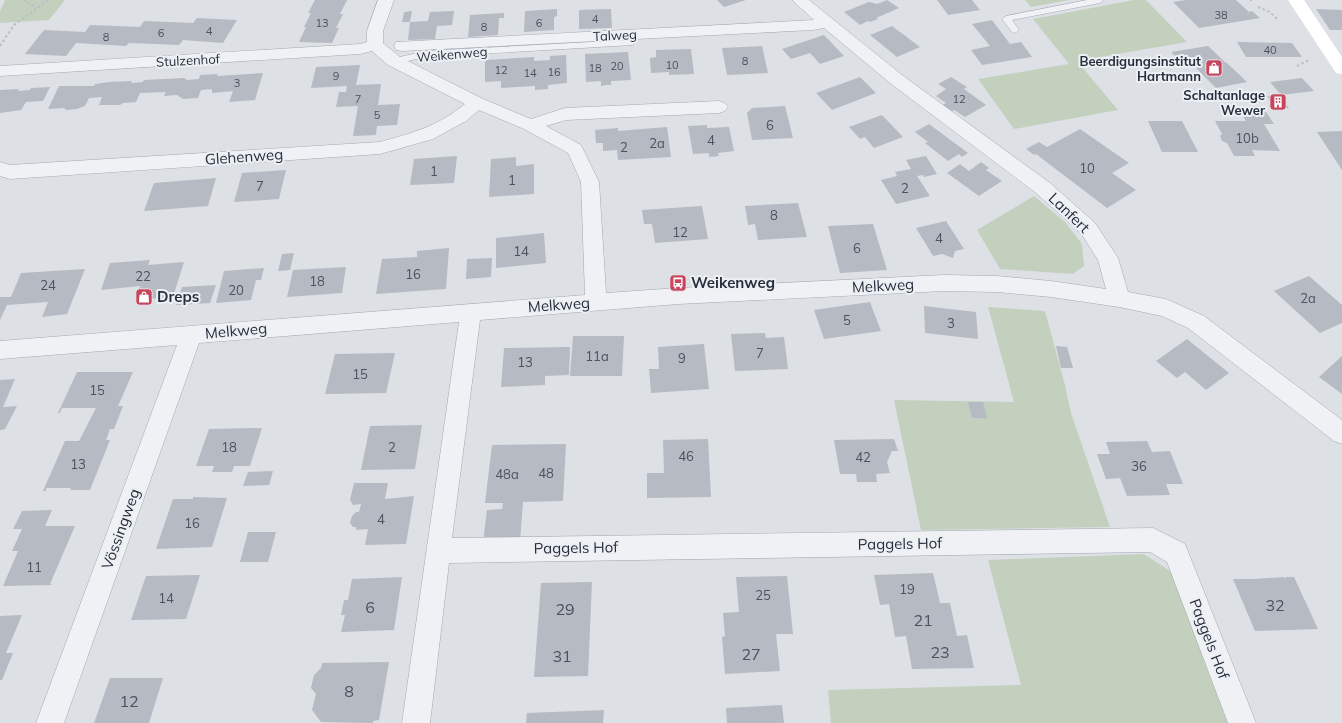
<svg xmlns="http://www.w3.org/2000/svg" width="1342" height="723" font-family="Mulish,sans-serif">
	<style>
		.green { fill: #c3d0be }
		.building { fill: #b5bac3 }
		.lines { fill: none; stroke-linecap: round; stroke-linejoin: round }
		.lane-casing { stroke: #a3a8b0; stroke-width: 1 }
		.street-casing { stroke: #a3a8b0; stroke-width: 1 }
		.path { stroke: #bbbfc5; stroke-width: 2; stroke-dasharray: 2.5 2.5; stroke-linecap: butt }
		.lane { fill: #eff1f5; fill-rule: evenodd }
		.street { fill: #eff1f5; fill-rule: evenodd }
		.secondary { fill: #fff; fill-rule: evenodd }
		.labels { text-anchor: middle; stroke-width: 4; stroke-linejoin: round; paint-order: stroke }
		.far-number-label { font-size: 11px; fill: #4a525e }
		.far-street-label { font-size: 13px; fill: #272f3c; stroke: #ecf0f4 }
		.far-poi-label { font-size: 13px; font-weight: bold; fill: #272f3c; stroke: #ecf0f4; text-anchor: end }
		.number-label { font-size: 13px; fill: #4a525e }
		.street-label { font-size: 15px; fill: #272f3c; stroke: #ecf0f4 }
		.poi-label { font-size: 15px; font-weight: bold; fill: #272f3c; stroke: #ecf0f4; text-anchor: start }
		.near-number-label { font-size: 16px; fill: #4a525e }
	</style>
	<rect width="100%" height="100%" fill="#dde1e6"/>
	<!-- green -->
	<path class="green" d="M5,0H65L49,20L0,23V11Z
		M1025,0H1070L1031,7Z
		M1134,0H1146L1187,42L1077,61L1118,110L1014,129L978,79L1069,64L1033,19Z
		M1034,196L1065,222L1082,244L1084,266L1073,274L1000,269L977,230Z
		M988,307L1045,311L1065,385L1071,413L1110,527L921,530L894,400L1014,402Z
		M1144,554L1173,573L1231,723H831L828,690L1021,685L988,560Z"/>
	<!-- building -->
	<path class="building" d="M315,0H347L340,14H343L336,28H339L332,43L299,42L306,27H304L311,13H308Z
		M717,0H746L724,7Z
		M887,0L899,8L876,18L878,19L870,22L868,21L860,25L844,12L869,2L877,4Z
		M937,0H972L980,10L948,15Z
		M1186,0H1236L1249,12L1252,11L1260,18L1199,28L1173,2Z
		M557,9V16L554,17V30L524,32L525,11Z
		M611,9L612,28L579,29V10Z
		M1316,9L1342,10V30H1330Z
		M412,11L410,22H402L404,12Z
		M454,11L452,25L437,26L435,39L408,40L410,22L428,21L430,12Z
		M504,13V18H499L498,35L468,37L470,15Z
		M197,18L237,20L223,43L183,40L179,45L129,43L126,46L76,43L66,56L25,54L44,30L85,32L90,25L140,27L144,21L193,23Z
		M992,20L1010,44L1021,42L1032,57L982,65L971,50L990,46L972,24Z
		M892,26L920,47L897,57L870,35Z
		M824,35L844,56L820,64L810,53L791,59L782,49Z
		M1237,42L1292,43L1302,57H1246Z
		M762,46L768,73L727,75L722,48Z
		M1208,46L1226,63H1227L1247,82L1216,88L1191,63L1183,64L1171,52Z
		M691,49L694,74L669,75V72L651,73L650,58L656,57V50Z
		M628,52L631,80L611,81V85H606L601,86V81L586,82L585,54Z
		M566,55L567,83L548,85V89L535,90V86L501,88V81L485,82V60L534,57V61L550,60V56Z
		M360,65L356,85L381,84L378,105L400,104L397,125L377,126L376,135L353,136L358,106L336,107L339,92H346L347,86L311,88L316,67Z
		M263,73L255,100L229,102L233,91L212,93V89L201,90L198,98L183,99L177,95L164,96L166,92L140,93L136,102L123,103L120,105H99L102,97L89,98L85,106L77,109L66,110L64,108L48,109L59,86H94L95,84L109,82L132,81L131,83L143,82L144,80L184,78L187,80L199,79L200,75L218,74L217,76Z
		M860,77L876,93L832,110L816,93Z
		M951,77L967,87L964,89L986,105L965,117L954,110L951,112L942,105L946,103L936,96L946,89L938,84Z
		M1302,78L1314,91L1281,95L1270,82Z
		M50,87L43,101L26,102L21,110L0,113V90L19,89L18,91L30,90L31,88Z
		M1279,95L1289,108L1276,109L1267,96Z
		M785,106L793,138L752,140L747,113L752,108Z
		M1237,106H1262L1274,124H1264L1280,151L1252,150L1255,156H1234L1227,143L1222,141L1220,136L1222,134L1215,121H1246Z
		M882,115L903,137L874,148L865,137L860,139L849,127Z
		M1148,121H1182L1198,152H1162Z
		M929,124L968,153L962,157L959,154L948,161L925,143L928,142L915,132Z
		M707,125V128L729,127L734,151L718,153L719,156L709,157V153L693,154L688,126Z
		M667,127L671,157L618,160L617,150L603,151V143H596L595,130L618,128V131Z
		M1080,129L1129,163L1112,173L1136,190L1107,208L1036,154L1034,155L1026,149L1039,142L1047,147Z
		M1342,131V170L1317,132Z
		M457,156L454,183L410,185L414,159Z
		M926,156L937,174L924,177L923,175L917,176L930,196L896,204L881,180L897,176L895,172L911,169L906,160Z
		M516,157V166L534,164V194L489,197L491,159Z
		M981,162L989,168L986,170L1002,181L979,196L947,173L960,164L969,171Z
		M286,170L279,199L234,202L242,173Z
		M216,178L208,206L144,211L154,183Z
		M798,203L807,237L758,240L755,224L748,225L745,206Z
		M702,206L708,239L655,243L652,224H644L642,210Z
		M946,221L964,249L955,251L953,258L942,254L933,256L916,228Z
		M873,224L887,270L840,273L828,226Z
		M544,233L546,263L496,268V238Z
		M449,248L446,289L376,294L382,259L417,257V251Z
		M294,253L290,270L278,271L282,254Z
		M492,258L491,277L466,279L467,259Z
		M150,260L148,265L184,262L173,297L135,300L140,286L101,290L110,263Z
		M346,267L342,293L287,297L293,270Z
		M264,268L261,280H256L251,300L216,303L224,271Z
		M85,269L67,314L42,317L48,302L7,305L0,320V297H11L21,273Z
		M1309,276L1342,305V323L1320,333L1274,291Z
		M216,285L210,303L176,305L182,287Z
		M870,302L881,331L824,339L814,310Z
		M924,306L976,312L978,339L925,333Z
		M765,333L766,338L784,337L788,369L735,371L731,334Z
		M573,336H624L622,376H570Z
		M1187,339L1229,373L1206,390L1185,372L1177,378L1156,361Z
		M704,344L709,389L651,393L649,369H659L658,347Z
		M1056,346L1067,347L1073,368H1061Z
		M570,347L569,375L545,376V385L501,387L504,348Z
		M395,353L386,393L325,394L335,354Z
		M1342,356V394L1319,377Z
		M77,372H133L118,406H123L114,429H110L106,440H110L90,490H70L71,488H46V491H43L65,441H79L96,408H62L60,413H58Z
		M15,379L3,407L17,406L5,429L0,430V380Z
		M968,402H983L987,418H972Z
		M422,425L415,469L361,470L370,426Z
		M262,428L250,466H234L232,472H212L214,466H196L209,429Z
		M708,439L711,497L647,498V473H664L663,440Z
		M894,439L898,451H892L887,462L890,473L876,474L877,482H857L856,474H840L834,440Z
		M1147,441L1152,452L1170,451L1183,484H1166L1170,495L1127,496L1120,478L1106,479L1097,454H1110L1106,442Z
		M566,444L563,501L523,502L520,541L483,542L487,510L502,509L503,503H485L492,445Z
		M273,471L269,485L243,486L248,472Z
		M354,483H388L385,499L414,496L406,544L365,545L368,529L356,530V527H353L350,523L352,516L356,512H359L361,504L353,505L350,500Z
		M193,497L227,498L212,547L156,549L173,499H193Z
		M52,510L45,526H75L50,584H52L51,585L3,586L18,551H12L22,529H13L22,511Z
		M248,532H276L268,562H240Z
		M933,573L940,603H950L957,636L967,635L974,668L912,669L906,636L895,637L889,604L880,605L874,575Z
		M200,575L186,619L131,620L146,576Z
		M787,576L793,634H776L780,671L725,674L722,637L725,636L723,613L739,612L736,577Z
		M402,577L394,630L341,632L345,615H341L344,600H348L352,579Z
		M1284,577L1286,581L1285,577H1294L1318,629L1255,631L1233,579H1253L1254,581L1253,579Z
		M592,582L588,676L534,677L541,583Z
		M22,615L6,653H13L2,680H0V616Z
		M389,662L379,720L373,721V723L321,722L312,710L316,694L311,688L314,675L321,668L322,663Z
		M110,678H163L149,723H94Z
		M782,705L784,723H727L726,708Z
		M604,710L603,723H526L527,713Z"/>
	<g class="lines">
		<defs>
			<path id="lane" d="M1087,0H1104L1100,3L1012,20L1019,30L1015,33L1012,32L1002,19L1006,16Z
				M630,40L634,43L633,45L426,57L394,64L390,61L391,59L426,51Z"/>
			<path id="street" d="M378,0H394L383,31V43L400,57L483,99L531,119L565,108L719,101L725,103L728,107L725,111L719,113L566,120L546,126L581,145L599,182L606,293L678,288L944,275L997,276L1051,281L1106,289L1098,260L1081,233L1036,193L890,83L824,28L813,30L402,51L396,50L394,46L396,42L814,20L792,0H809L902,75L1050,183L1095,223L1118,258L1128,292L1166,299L1204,316L1342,420V444L1334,441L1188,328L1162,316L1119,307L1051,297L997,292L944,291L678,304L480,320L452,538L1153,528L1185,544L1256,723H1228L1167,562L1150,552L449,563L430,723H402L459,322L199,343L64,723H36L177,345L0,359V341L585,295L581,182L568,153L524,129L479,110L466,121L433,139L380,154L10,179L0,176V162L10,165L380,142C413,133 438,126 465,104L388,65L372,51L360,54L0,76V66L360,44L367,42V31Z"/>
		</defs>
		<!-- lane casing -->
		<use href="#lane" class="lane-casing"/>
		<!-- street casing -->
		<use href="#street" class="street-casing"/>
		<!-- path -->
		<path class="path" d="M23,0L37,8
			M1250,0H1252
			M1258,7L1270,12L1277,19
			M0,46L14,25L48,0
			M1297,66L1309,60"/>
		<!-- lane -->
		<use href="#lane" class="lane"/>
		<!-- street -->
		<use href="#street" class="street"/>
		<!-- secondary -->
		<path class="secondary" d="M1288,0H1304L1342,57V74L1336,73Z"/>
	</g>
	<!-- icons -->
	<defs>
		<symbol id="shop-square" viewBox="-11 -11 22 22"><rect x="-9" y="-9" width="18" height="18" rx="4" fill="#c6475d" stroke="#ecf0f4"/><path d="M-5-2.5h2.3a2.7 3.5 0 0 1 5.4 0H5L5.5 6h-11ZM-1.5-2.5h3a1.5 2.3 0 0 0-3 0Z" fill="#fff"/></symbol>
		<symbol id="building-square" viewBox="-11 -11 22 22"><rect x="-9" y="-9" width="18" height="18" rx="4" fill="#c6475d" stroke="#ecf0f4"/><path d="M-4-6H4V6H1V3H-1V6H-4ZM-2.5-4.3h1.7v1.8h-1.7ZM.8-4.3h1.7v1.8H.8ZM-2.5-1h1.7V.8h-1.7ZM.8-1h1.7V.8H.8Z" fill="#fff"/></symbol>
		<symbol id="bus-square" viewBox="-11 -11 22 22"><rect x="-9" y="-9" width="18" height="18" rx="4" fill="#c6475d" stroke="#ecf0f4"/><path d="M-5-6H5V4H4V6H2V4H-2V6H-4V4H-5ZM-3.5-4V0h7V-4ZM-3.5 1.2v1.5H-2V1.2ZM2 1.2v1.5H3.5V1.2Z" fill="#fff"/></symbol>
	</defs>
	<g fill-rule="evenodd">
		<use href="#shop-square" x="1204" y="58" width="20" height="20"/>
		<use href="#building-square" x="1268" y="92" width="20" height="20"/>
		<use href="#bus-square" x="668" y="273" width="20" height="20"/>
		<use href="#shop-square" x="134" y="287" width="20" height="20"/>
	</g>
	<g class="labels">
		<!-- far-number labels -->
		<g class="far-number-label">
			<text x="1221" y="19">38</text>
			<text x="595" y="23">4</text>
			<text x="322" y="27">13</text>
			<text x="539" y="27">6</text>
			<text x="484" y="31">8</text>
			<text x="209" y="35">4</text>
			<text x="161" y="37">6</text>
			<text x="106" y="41">8</text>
			<text x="1270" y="54">40</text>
			<text x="745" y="65">8</text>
			<text x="672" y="69">10</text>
			<text x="617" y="70">20</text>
			<text x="595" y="72">18</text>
			<text x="501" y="74">12</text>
			<text x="554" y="76">16</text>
			<text x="530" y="77">14</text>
			<text x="336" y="80">9</text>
			<text x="237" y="87">3</text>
			<text x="358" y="103">7</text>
			<text x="959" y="103">12</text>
			<text x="377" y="119">5</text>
		</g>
		<!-- far-street labels -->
		<g class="far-street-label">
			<text transform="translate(615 35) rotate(-3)" y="5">Talweg</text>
			<text transform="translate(452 54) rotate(-5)" y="5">Weikenweg</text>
			<text transform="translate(188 60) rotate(-3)" y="5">Stulzenhof</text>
		</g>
		<!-- far-poi labels -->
		<g class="far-poi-label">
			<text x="1201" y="66">Beerdigungsinstitut<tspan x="1201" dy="15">Hartmann</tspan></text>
			<text x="1265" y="100">Schaltanlage<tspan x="1265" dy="15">Wewer</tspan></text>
		</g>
		<!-- number labels -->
		<g class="number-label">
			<text x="770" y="130">6</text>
			<text x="1247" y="143">10b</text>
			<text x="711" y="145">4</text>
			<text x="657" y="148">2a</text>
			<text x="624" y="152">2</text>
			<text x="1087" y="173">10</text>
			<text x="434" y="176">1</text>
			<text x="512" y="185">1</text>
			<text x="260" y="191">7</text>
			<text x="905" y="193">2</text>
			<text x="774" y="220">8</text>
			<text x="680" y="237">12</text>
			<text x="939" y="243">4</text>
			<text x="857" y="253">6</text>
			<text x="521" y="256">14</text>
			<text x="413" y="279">16</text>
			<text x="143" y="281">22</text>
			<text x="317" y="286">18</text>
			<text x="48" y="290">24</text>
			<text x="236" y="295">20</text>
			<text x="1308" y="303">2a</text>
			<text x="847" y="325">5</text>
			<text x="951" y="328">3</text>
			<text x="760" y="358">7</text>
			<text x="597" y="361">11a</text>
			<text x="682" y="363">9</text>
			<text x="525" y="367">13</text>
			<text x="360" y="379">15</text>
			<text x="97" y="395">15</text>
			<text x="229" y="452">18</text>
			<text x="392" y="452">2</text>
			<text x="686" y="461">46</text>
			<text x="863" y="462">42</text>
			<text x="78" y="469">13</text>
			<text x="1139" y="471">36</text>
			<text x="546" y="478">48</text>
			<text x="507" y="479">48a</text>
			<text x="381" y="524">4</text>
			<text x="192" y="528">16</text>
			<text x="34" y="572">11</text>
			<text x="907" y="594">19</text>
			<text x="763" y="600">25</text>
			<text x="166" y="603">14</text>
		</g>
		<!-- street labels -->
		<g class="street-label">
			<text transform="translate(244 157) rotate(-4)" y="5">Glehenweg</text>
			<text transform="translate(1069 213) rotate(44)" y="5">Lanfert</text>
			<text transform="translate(883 286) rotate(-3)" y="5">Melkweg</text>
			<text transform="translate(559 305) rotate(-4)" y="5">Melkweg</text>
			<text transform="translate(236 331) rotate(-5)" y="5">Melkweg</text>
			<text transform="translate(121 529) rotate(-70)" y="5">Vössingweg</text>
			<text transform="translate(900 544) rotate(-1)" y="5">Paggels Hof</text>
			<text transform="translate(576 548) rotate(-1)" y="5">Paggels Hof</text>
			<text transform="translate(1209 639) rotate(69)" y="5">Paggels Hof</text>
		</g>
		<!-- poi labels -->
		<g class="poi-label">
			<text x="691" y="288">Weikenweg</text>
			<text x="157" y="302">Dreps</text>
		</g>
		<!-- near-number labels -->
		<g class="near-number-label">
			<text x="1275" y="611">32</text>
			<text x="370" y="613">6</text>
			<text x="565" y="615">29</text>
			<text x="923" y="626">21</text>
			<text x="940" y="658">23</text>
			<text x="751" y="660">27</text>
			<text x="562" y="662">31</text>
			<text x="349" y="697">8</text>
			<text x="129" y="707">12</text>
		</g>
	</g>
</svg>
